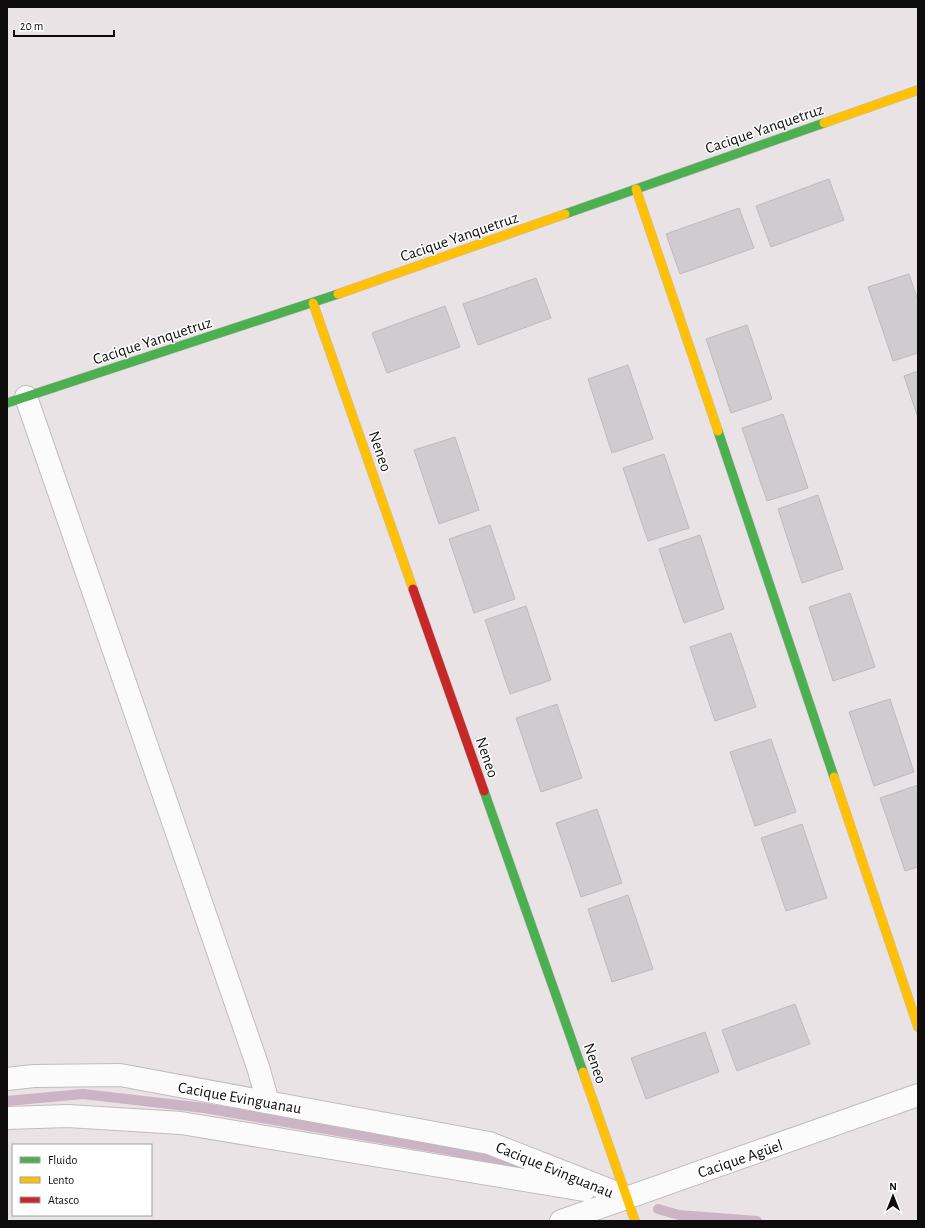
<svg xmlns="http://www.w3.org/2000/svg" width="925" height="1228" font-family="'Alegreya Sans',sans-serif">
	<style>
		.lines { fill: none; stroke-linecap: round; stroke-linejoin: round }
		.stream { stroke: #ccb4c4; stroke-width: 10 }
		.building { fill: #d0cbce; stroke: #bfbabd }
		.street-casing { stroke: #c1bcbf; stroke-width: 24 }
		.fast-casing { stroke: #c1bcbf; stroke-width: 10 }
		.slow-casing { stroke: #c1bcbf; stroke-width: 10 }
		.jam-casing { stroke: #c1bcbf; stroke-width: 10 }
		.street { stroke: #fcfbfb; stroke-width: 22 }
		.fast { stroke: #4caf50; stroke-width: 9 }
		.slow { stroke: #ffc107; stroke-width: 9 }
		.jam { stroke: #c62828; stroke-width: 9 }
		.labels { text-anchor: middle; stroke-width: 3; stroke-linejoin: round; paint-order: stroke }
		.street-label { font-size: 16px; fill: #0f0c0e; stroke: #fff }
	</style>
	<rect width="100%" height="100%" fill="#e9e3e6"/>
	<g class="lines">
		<!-- stream -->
		<path class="stream" d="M7,1101L83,1094L204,1108L449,1150L524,1170
			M658,1209L679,1215L757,1221"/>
	</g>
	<!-- building -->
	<path class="building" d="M829,179L844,220L771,247L756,206Z
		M739,208L754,248L680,274L666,234Z
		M909,274L918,301V353L893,361L868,287Z
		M536,278L551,318L478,345L463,304Z
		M445,306L460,347L387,373L372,333Z
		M747,325L772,399L731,413L706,339Z
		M628,365L653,439L612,453L588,379Z
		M918,371V418L904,376Z
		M783,414L808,488L767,501L742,428Z
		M455,437L479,510L439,524L414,450Z
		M664,454L689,528L648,541L623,468Z
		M818,495L843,569L802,583L778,509Z
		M490,525L515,599L474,613L449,539Z
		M700,535L724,609L684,623L659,549Z
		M850,593L875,667L833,681L809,607Z
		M526,606L551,680L510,694L485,620Z
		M731,633L756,707L715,721L690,647Z
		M890,699L914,772L874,786L849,712Z
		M557,704L582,778L541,792L516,718Z
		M771,739L796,812L755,826L730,752Z
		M918,785V867L905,871L880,798Z
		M597,809L622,883L581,897L556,823Z
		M802,824L827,898L786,911L761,838Z
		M628,895L653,969L612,982L588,909Z
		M795,1004L810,1044L737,1071L722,1030Z
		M705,1032L719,1072L646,1099L631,1058Z"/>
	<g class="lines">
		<defs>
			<path id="street" d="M26,397L258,1067L268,1102
				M7,1079L34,1076L120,1075L489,1143L627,1197
				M7,1118L68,1116L181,1123L584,1190
				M561,1221L918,1095"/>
			<path id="fast" d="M565,214L824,123
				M7,403L338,294
				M718,431L834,777
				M484,791L583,1072"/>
			<path id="slow" d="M824,123L918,90
				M636,189L718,431
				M338,294L565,214
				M313,303L413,589
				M834,777L918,1027
				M583,1072L635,1221"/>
			<path id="jam" d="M413,589L484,791"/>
		</defs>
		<!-- street casing -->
		<use href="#street" class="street-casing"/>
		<!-- fast casing -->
		<use href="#fast" class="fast-casing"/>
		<!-- slow casing -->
		<use href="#slow" class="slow-casing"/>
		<!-- jam casing -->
		<use href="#jam" class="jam-casing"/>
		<!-- street -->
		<use href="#street" class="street"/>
		<!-- fast -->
		<use href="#fast" class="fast"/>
		<!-- slow -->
		<use href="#slow" class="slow"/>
		<!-- jam -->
		<use href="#jam" class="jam"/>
	</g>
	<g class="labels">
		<!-- street labels -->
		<g class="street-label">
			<text transform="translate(764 128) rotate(-19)" y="6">Cacique Yanquetruz</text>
			<text transform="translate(459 236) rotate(-19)" y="6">Cacique Yanquetruz</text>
			<text transform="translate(152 340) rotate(-18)" y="6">Cacique Yanquetruz</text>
			<text transform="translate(381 451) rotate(71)" y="6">Neneo</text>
			<text transform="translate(488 757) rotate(71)" y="6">Neneo</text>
			<text transform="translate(596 1063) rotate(71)" y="6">Neneo</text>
			<text transform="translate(240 1097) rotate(10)" y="6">Cacique Evinguanau</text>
			<text transform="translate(740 1158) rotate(-19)" y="6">Cacique Agüel</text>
			<text transform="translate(555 1169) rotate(22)" y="6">Cacique Evinguanau</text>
		</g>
	</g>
	<!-- border -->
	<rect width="925" height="1228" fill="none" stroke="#0f0c0e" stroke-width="16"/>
	<!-- legend -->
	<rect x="12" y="1144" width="140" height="72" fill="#ffffff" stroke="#9f9e9f"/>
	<rect x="20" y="1157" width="20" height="6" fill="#4caf50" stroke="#9f9e9f"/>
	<text x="48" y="1164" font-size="12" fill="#0f0c0e">Fluido</text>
	<rect x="20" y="1177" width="20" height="6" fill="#ffc107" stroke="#9f9e9f"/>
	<text x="48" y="1184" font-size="12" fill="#0f0c0e">Lento</text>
	<rect x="20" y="1197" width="20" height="6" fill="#c62828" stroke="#9f9e9f"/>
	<text x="48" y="1204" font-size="12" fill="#0f0c0e">Atasco</text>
	<!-- north arrow -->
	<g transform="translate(893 1196)" stroke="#ffffff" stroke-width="3" paint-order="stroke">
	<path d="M0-3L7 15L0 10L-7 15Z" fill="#0f0c0e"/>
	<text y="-6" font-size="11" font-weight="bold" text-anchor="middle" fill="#0f0c0e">N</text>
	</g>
	<!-- scale -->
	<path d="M14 30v6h100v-6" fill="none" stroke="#0f0c0e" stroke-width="2"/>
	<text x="20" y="30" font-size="12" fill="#0f0c0e" stroke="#ffffff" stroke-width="3" paint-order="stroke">20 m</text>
</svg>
